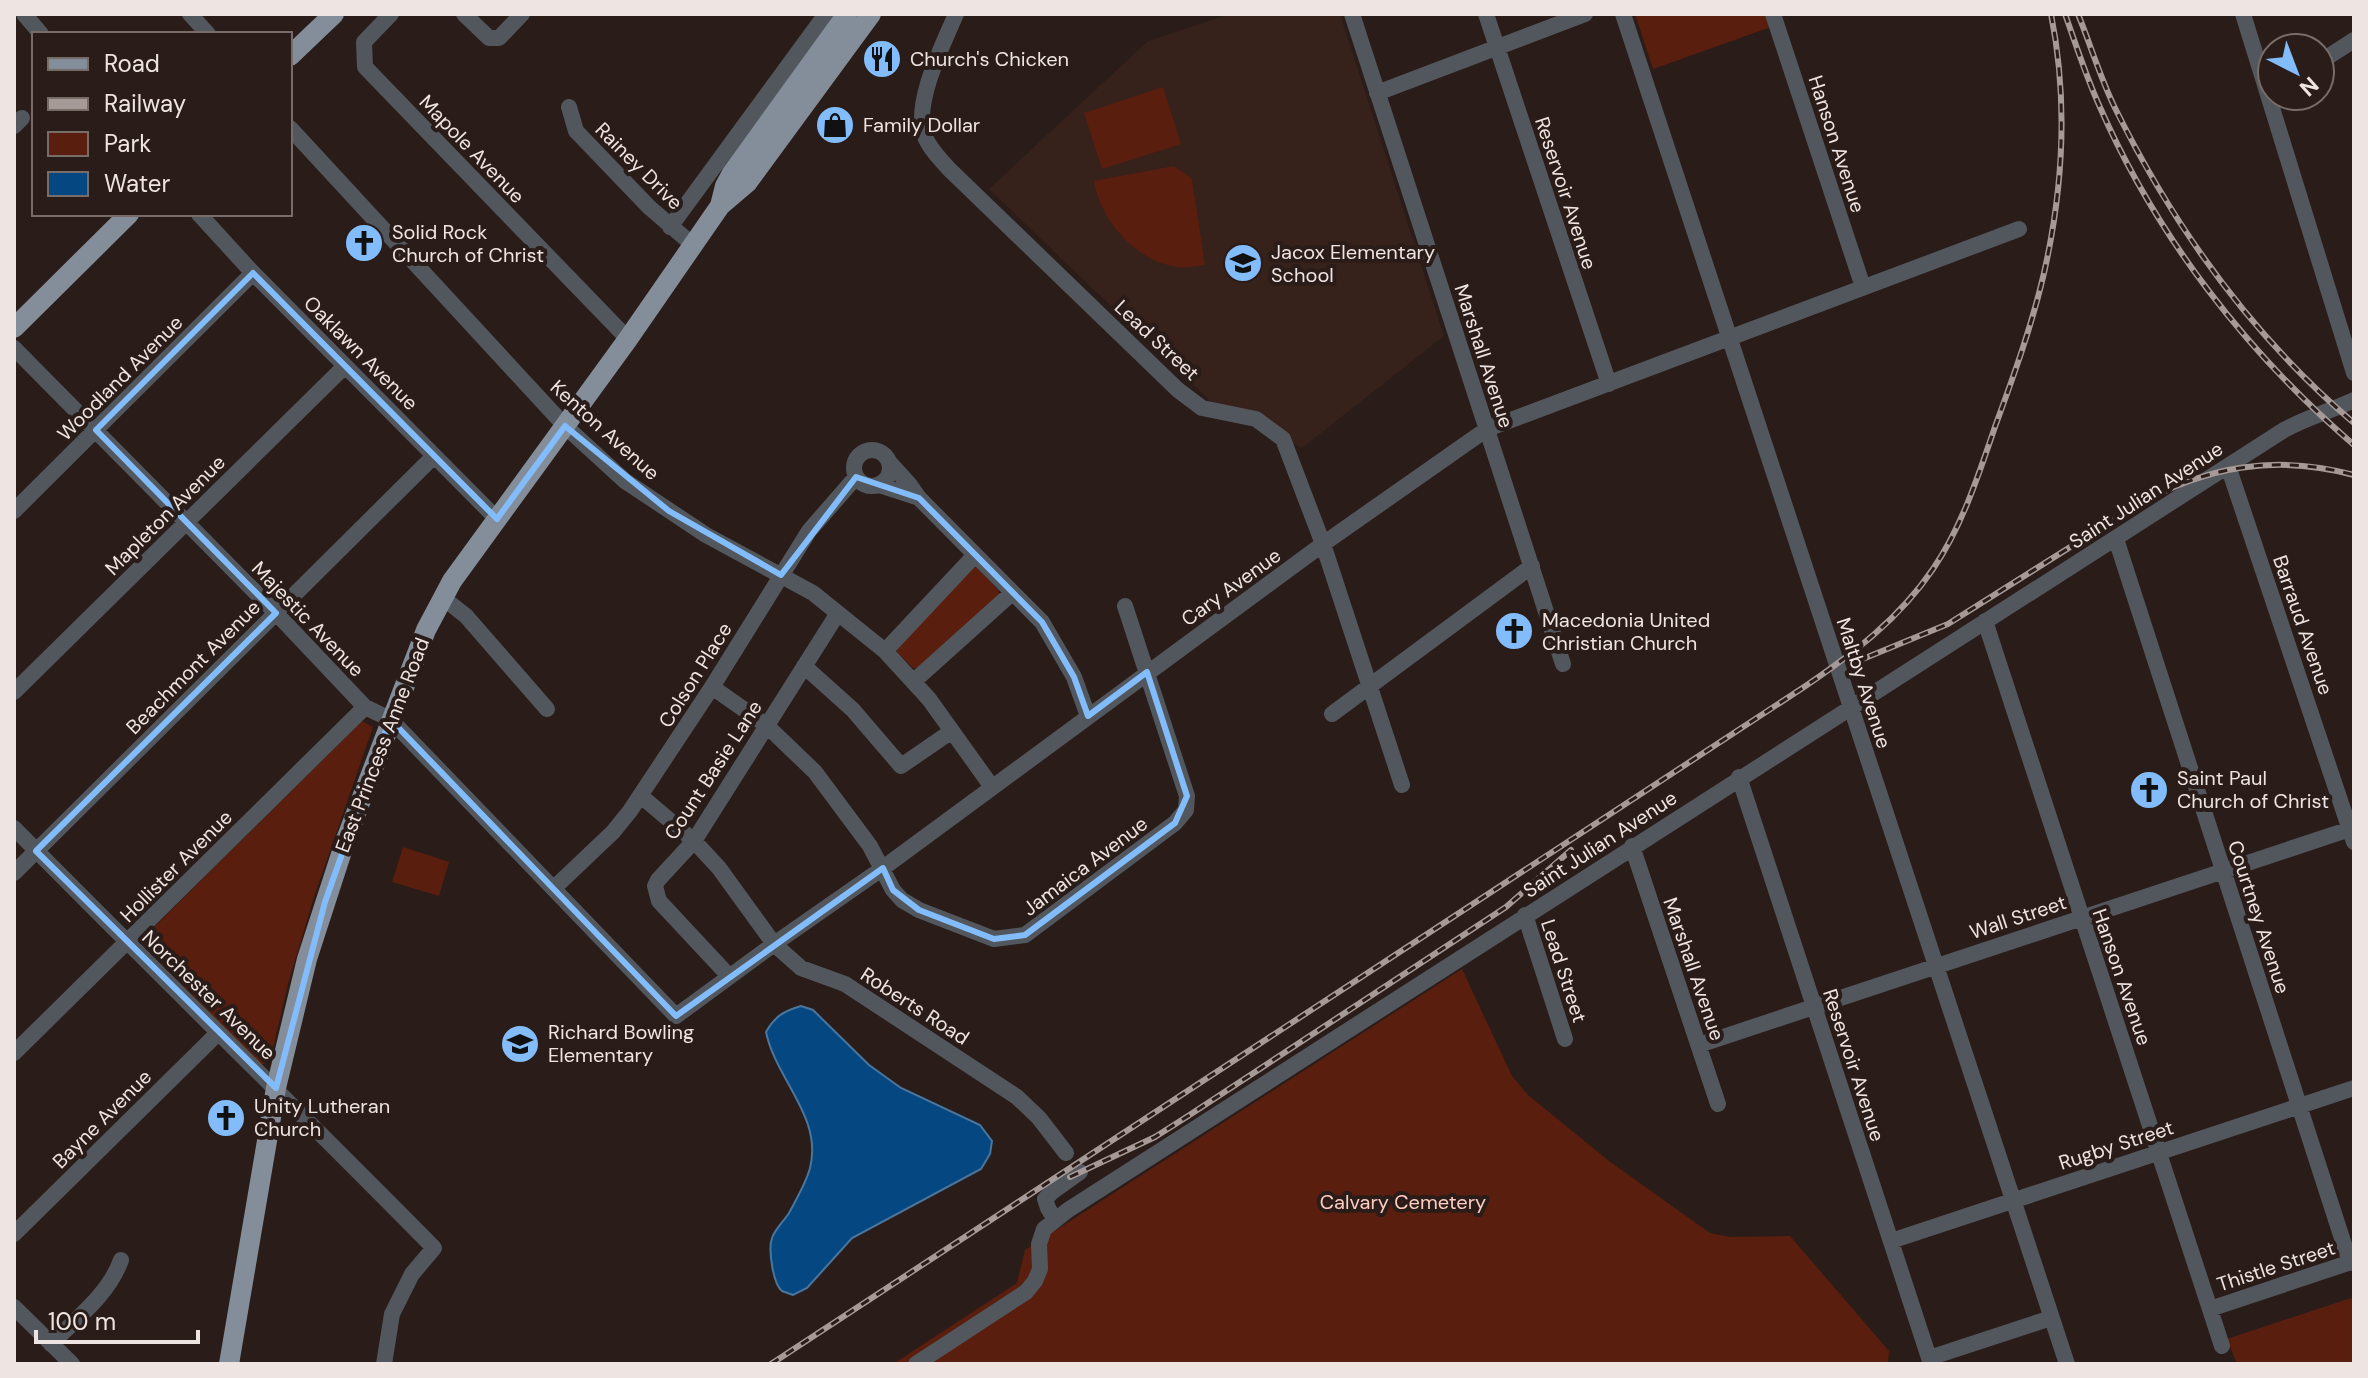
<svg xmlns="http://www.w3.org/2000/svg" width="2368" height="1378" font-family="'DM Sans',sans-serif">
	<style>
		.built { fill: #37211b }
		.green { fill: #5a1e0e }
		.water { fill: #044781; stroke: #4a769e; stroke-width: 2 }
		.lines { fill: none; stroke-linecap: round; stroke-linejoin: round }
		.minor { stroke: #52575d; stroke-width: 16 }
		.major { stroke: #848e9a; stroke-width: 20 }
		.rail-casing { stroke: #a59a97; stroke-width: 6 }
		.rail { stroke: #2a1c18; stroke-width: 3; stroke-dasharray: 9; stroke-linecap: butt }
		.marked { fill: none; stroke: #83bcfb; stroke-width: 6; stroke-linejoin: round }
		.labels { text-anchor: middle; stroke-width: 8; stroke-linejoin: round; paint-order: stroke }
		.poi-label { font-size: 20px; fill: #eee4e1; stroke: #2a1c18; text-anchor: start }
		.street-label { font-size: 20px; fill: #eee4e1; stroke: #2a1c18 }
		.park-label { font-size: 20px; fill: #fecdc0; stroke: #2a1c18 }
	</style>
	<rect width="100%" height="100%" fill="#2a1c18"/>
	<!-- built -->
	<path class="built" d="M1230,14H1340L1444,336L1302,448L1210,401L989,189L1148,41Z"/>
	<!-- green -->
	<path class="green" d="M1635,14H1767L1771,27L1653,69Z
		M1163,87L1181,144L1102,169L1084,113Z
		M1174,166L1192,179L1205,265C1197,266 1187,268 1179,267C1137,263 1100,220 1094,181Z
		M977,567L999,591L998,598L921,668H913L897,652L898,642L968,569Z
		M362,721L373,727L314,897L288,984L270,1061L261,1065L140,941Z
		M403,847L449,862L439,896L392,882Z
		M1462,969L1512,1076L1528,1095L1609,1161L1710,1233L1730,1237L1790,1236L1889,1351L1888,1364H893L1017,1283L1025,1250Z
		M2354,1297V1364H2237L2227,1339Z"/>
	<!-- water -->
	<path class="water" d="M801,1006L813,1010L869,1065L901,1088L980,1125L992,1141L990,1154L981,1169L852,1238L807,1288L793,1295C791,1294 784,1292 782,1291C773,1284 768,1249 772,1238C775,1229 784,1221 789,1213C796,1200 806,1183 810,1168C823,1117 776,1080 766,1032C775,1016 784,1011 801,1006Z"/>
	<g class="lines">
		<!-- minor -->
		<path class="minor" d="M24,14L41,34
			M190,14L208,34
			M391,14L364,42L365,67L628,339
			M464,14L489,38H499L522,14
			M956,14C943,45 914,101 924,134C928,147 940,159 949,169L1178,390L1202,408L1256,419L1283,439L1323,544L1402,785
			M1352,14L1563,664
			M1486,14L1609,384
			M1623,14L2067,1364
			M1773,14L1863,287
			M2243,14L2354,373
			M2320,62L2354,40
			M1377,93L1585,14
			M569,107L576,131L649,207L693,245
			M14,126L22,118
			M290,128L565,426L625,481L706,535L813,593L885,651L929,699L992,787
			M199,214L253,273L497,519
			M670,227L826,14
			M14,348L276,613L365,707L390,719L676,1016L774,944L883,868L1323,544L1487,429L2019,229
			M854 468a18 18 0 1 1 36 0a18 18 0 1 1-36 0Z
			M890,463L910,485L919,498L1042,622L1074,677L1088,716
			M2228,466L2354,842
			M879,485L919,498
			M14,511L253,273
			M2116,539L2350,1263
			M442,597L466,616L547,709
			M1985,621L2222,1346
			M885,651L975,555
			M804,666L853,710L901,766L952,731
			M913,682L1012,593
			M712,687L766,725L815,772L870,846L893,890L902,900L919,910L994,939L1025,935L1175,823L1186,810L1187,796L1125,606
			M14,692L345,366
			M1332,714L1532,566
			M1739,777L1931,1364
			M641,796L694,841L719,868L774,944L801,968L845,984L1017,1097L1039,1118L1066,1153
			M14,828C153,969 295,1107 434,1248L412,1274L392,1314L384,1364
			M1632,846L1718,1104
			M14,873L434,456
			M554,888L613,832L630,811L712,687L809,531L856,477
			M1525,915L1565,1039
			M729,976L659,901L655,886L658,880L694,841L838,613
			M1699,1045L2350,829
			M14,1053L365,707
			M1055,1220L1048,1208L1045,1199L1052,1192L1080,1172
			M14,1234L218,1033
			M1891,1241L2354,1088
			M14,1307L72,1364
			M2210,1309L2354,1261
			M51,1344C76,1319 109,1294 121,1260
			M1929,1358L2051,1318
			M916,1364L1026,1292L1035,1281L1040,1269L1039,1244L1044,1229L1068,1210C1474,951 1878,689 2284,430C2307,417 2331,411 2354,400"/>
		<!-- major -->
		<path class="major" d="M290,56L334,14
			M720,206L725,186L732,173L847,14
			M14,328L129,214
			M229,1364L276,1088L307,959L345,842L426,630L452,581L628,339L720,206L747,183L871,14"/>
		<defs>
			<path id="rail" d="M2065,14C2076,45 2086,76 2099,105C2156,236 2247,353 2354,445
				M2078,14C2091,46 2101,80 2116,110C2175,229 2253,337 2354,423
				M1853,663L1948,624L2137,505C2207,466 2276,454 2354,475
				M1070,1177L1155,1137L1188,1116L1506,907L1571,850
				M771,1364L1804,687C1854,653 1899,619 1933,569C1963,525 1979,473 1996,424C2014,375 2032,325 2044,273C2063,189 2068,99 2051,14"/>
		</defs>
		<!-- rail casing -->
		<use href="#rail" class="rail-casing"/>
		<!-- rail -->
		<use href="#rail" class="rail"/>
	</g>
	<!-- marked area -->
	<path class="marked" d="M253,273L497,519L565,426L669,511L781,575L856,477L919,498L1042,622L1074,677L1088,716L1147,672L1187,796L1175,823L1025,935L994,939L919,910L893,890L883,868L676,1016L390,719L325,902L276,1088L36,851L276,613L96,430Z"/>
	<!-- icons -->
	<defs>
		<symbol id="restaurant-disc" viewBox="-11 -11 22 22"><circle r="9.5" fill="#83bcfb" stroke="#2a1c18"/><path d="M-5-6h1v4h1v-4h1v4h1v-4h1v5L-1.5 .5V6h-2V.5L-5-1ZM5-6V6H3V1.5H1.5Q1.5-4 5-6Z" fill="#111"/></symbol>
		<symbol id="shop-disc" viewBox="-11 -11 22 22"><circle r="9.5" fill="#83bcfb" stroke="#2a1c18"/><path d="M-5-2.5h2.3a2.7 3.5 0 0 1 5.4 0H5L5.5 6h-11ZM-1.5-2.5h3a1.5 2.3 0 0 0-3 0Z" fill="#111"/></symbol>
		<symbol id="church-disc" viewBox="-11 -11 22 22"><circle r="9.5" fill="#83bcfb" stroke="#2a1c18"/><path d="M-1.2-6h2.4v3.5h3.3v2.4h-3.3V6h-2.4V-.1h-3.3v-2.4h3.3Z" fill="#111"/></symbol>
		<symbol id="school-disc" viewBox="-11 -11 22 22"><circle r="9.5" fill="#83bcfb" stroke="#2a1c18"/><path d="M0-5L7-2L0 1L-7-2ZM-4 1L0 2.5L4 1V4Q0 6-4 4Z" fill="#111"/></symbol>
	</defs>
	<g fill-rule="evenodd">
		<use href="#restaurant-disc" x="860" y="37" width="44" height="44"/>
		<use href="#shop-disc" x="813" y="103" width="44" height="44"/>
		<use href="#church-disc" x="342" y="221" width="44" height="44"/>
		<use href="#school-disc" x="1221" y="241" width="44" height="44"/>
		<use href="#church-disc" x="1492" y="609" width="44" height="44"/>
		<use href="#church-disc" x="2127" y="768" width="44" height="44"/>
		<use href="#school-disc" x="498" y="1022" width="44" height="44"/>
		<use href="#church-disc" x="204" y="1096" width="44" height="44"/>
	</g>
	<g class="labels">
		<!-- poi labels -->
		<g class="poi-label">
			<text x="910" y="66">Church's Chicken</text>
			<text x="863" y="132">Family Dollar</text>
			<text x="392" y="239">Solid Rock<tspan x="392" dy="23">Church of Christ</tspan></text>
			<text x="1271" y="259">Jacox Elementary<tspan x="1271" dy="23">School</tspan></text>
			<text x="1542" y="627">Macedonia United<tspan x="1542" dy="23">Christian Church</tspan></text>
			<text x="2177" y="785">Saint Paul<tspan x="2177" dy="23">Church of Christ</tspan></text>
			<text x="548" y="1039">Richard Bowling<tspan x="548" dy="23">Elementary</tspan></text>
			<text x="254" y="1113">Unity Lutheran<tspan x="254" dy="23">Church</tspan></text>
		</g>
		<!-- street labels -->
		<g class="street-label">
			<text transform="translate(1837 144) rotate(72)" y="7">Hanson Avenue</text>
			<text transform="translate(472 149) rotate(46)" y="7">Mapole Avenue</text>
			<text transform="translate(639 166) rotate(45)" y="7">Rainey Drive</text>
			<text transform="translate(1566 193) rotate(72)" y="7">Reservoir Avenue</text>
			<text transform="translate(1157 340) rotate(43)" y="7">Lead Street</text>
			<text transform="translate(361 353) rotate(45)" y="7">Oaklawn Avenue</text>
			<text transform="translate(1484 356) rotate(72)" y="7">Marshall Avenue</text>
			<text transform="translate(120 378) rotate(-45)" y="7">Woodland Avenue</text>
			<text transform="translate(605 430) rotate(42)" y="7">Kenton Avenue</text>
			<text transform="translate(2146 495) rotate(-33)" y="7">Saint Julian Avenue</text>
			<text transform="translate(165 515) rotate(-45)" y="7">Mapleton Avenue</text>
			<text transform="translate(1231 587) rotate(-36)" y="7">Cary Avenue</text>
			<text transform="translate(308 619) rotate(46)" y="7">Majestic Avenue</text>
			<text transform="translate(2303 625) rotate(71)" y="7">Barraud Avenue</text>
			<text transform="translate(193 667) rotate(-45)" y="7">Beachmont Avenue</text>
			<text transform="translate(695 675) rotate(-58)" y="7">Colson Place</text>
			<text transform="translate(1864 683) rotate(72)" y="7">Maltby Avenue</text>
			<text transform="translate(382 745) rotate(-69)" y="7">East Princess Anne Road</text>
			<text transform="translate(713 770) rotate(-57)" y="7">Count Basie Lane</text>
			<text transform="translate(1600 844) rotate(-33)" y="7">Saint Julian Avenue</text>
			<text transform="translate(176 866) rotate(-45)" y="7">Hollister Avenue</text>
			<text transform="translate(1085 866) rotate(-37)" y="7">Jamaica Avenue</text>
			<text transform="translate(2018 917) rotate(-18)" y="7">Wall Street</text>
			<text transform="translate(2259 917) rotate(72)" y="7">Courtney Avenue</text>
			<text transform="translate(1694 969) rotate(71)" y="7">Marshall Avenue</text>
			<text transform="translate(1564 971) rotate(72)" y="7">Lead Street</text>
			<text transform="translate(2122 977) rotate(71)" y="7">Hanson Avenue</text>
			<text transform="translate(209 995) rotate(44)" y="7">Norchester Avenue</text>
			<text transform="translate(915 1006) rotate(33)" y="7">Roberts Road</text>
			<text transform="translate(1854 1065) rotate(72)" y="7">Reservoir Avenue</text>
			<text transform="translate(102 1119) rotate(-45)" y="7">Bayne Avenue</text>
			<text transform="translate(2116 1145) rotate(-18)" y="7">Rugby Street</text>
			<text transform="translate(2276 1266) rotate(-18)" y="7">Thistle Street</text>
		</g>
		<!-- park labels -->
		<g class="park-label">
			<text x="1403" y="1209">Calvary Cemetery</text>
		</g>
	</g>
	<!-- border -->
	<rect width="2368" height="1378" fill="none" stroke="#eee4e1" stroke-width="32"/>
	<!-- legend -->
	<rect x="32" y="32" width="260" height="184" fill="#2a1c18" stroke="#786c68" stroke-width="2"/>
	<rect x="48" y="58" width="40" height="12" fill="#848e9a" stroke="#786c68" stroke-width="2"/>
	<text x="104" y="72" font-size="24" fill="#eee4e1">Road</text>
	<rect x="48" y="98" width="40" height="12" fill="#a59a97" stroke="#786c68" stroke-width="2"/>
	<text x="104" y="112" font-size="24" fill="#eee4e1">Railway</text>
	<rect x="48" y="132" width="40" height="24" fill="#5a1e0e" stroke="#786c68" stroke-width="2"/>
	<text x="104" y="152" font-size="24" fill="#eee4e1">Park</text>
	<rect x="48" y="172" width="40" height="24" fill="#044781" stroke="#786c68" stroke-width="2"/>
	<text x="104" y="192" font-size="24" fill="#eee4e1">Water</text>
	<!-- north arrow -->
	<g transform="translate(2296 72) rotate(138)"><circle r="38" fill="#2a1c18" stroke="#786c68" stroke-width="2"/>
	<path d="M0-6L14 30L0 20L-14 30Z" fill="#83bcfb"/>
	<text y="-12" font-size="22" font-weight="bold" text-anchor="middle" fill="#eee4e1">N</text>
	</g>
	<!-- scale -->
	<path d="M36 1330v12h162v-12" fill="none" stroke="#eee4e1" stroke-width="4"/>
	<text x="48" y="1330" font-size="24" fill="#eee4e1" stroke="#2a1c18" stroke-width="6" paint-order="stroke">100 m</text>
</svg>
